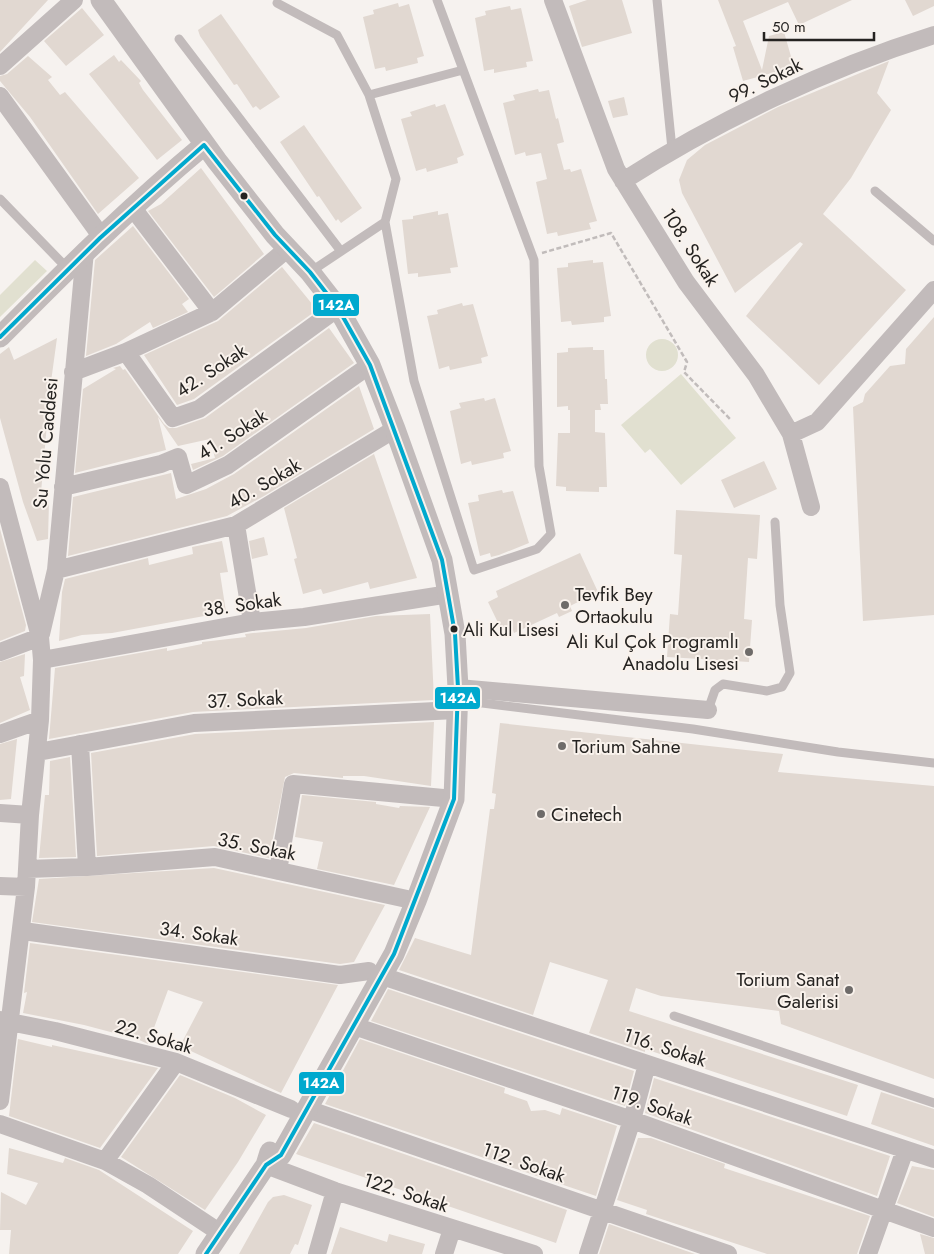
<svg xmlns="http://www.w3.org/2000/svg" width="934" height="1254" font-family="Jost,sans-serif">
	<style>
		.green { fill: #e1e0d0 }
		.building { fill: #e1d8d1 }
		.lines { fill: none; stroke-linecap: round; stroke-linejoin: round }
		.path { stroke: #c1bcbb; stroke-width: 2.5; stroke-dasharray: 5 2.5; stroke-linecap: butt }
		.service { stroke: #c2bbbb; stroke-width: 9 }
		.minor { stroke: #c2bbbb; stroke-width: 18 }
		.tertiary { stroke: #c2bbbb; stroke-width: 21 }
		.bus-1-casing { stroke: #f9f2ec; stroke-width: 8 }
		.bus-1 { stroke: #00a9ce; stroke-width: 4 }
		.bus-dot { fill: #252321; stroke: #f9f2ec; stroke-width: 2 }
		.poi-dot { fill: #6e6b69; stroke: #f9f2ec; stroke-width: 2 }
		.labels { text-anchor: middle; stroke-width: 4; stroke-linejoin: round; paint-order: stroke }
		.bus-label { font-size: 18px; fill: #252321; stroke: #f9f2ec; text-anchor: start }
		.street-label { font-size: 19px; fill: #252321; stroke: #f9f2ec }
		.poi-label { font-size: 19px; fill: #252321; stroke: #f9f2ec; text-anchor: start }
		.line-badge { stroke: #f9f2ec; stroke-width: 2 }
		.badge-label { font-size: 14px; text-anchor: middle; font-weight: bold; fill: #fff }
	</style>
	<rect width="100%" height="100%" fill="#f6f2ef"/>
	<!-- green -->
	<path class="green" d="M35,260L47,271L0,317V295Z
		M646 355a16 16 0 1 1 32 0a16 16 0 1 1-32 0Z
		M681,374L736,438L681,485L650,449L645,453L621,425Z"/>
	<!-- building -->
	<path class="building" d="M0,0H48L0,52Z
		M587,0H622L632,33L582,47L569,6Z
		M718,0H852L799,25L788,2L743,21L762,70L769,36L784,32L794,67L743,81L733,47L736,46Z
		M905,0H934V6L913,16Z
		M398,3L399,7L409,4L424,56L417,58L418,63L386,71L385,67L375,69L363,17L374,14L373,10Z
		M510,6L511,10L521,8L533,61L526,62L527,67L494,73V69L484,71L475,18L486,15L485,11Z
		M82,8L104,35L66,66L44,41Z
		M221,14L280,97L260,110L256,106L253,108L237,84L234,85L200,36L198,30Z
		M114,55L119,62L121,60L141,81L139,83L143,90L182,140L157,160L89,74Z
		M28,56L52,77L48,80L60,95L65,92L139,178L98,214L30,117L0,81V76L7,74Z
		M889,61L877,93L891,110L851,178L823,214L906,290L819,385L746,316L803,244L800,242L735,293L682,193L679,180L687,160L705,145L778,107Z
		M538,89L539,92L549,90L556,119L558,118L564,142L557,144L564,170L570,169L571,172L581,169L597,221L589,223L591,229L558,236L557,232L547,234L536,182L547,179L541,153L526,156L525,152L515,155L503,103L515,100L513,95Z
		M624,97L628,115L613,118L608,101Z
		M435,104L436,107L445,104L464,155L457,158L458,163L427,172L426,168L416,171L401,119L412,116L410,112Z
		M304,125L362,208L341,223L338,219L336,221L319,196L317,197L280,142Z
		M201,168L264,254L214,297L148,211L161,204Z
		M438,211V215L448,213L458,267L450,268L451,273L418,277V273L408,274L402,220L413,219V216Z
		M133,226L189,299L182,304L188,312L153,328L150,322L116,344L86,356L95,260Z
		M593,260V263L603,262L611,316L604,317V322L572,325L571,321L561,322L557,268L568,267V263Z
		M282,267L317,310L194,399L177,405L144,355L218,321Z
		M462,303L463,306L473,304L488,356L481,358L482,363L450,370L449,366L439,369L427,316L438,314L437,310Z
		M934,317V615L863,621L853,407L863,402L865,394L890,366L905,364L906,349Z
		M329,328L354,363L223,456L193,470L191,464L215,458L210,439L178,446L158,417L166,450L75,473L83,389L116,369L113,368L120,366L123,370L125,369L164,424L169,428H176L205,418Z
		M57,338L50,389L40,504L49,502L48,539L37,541L23,502L0,418V354L9,347L14,360Z
		M593,347V350H604L605,379H607L608,404H600L601,410H595V432L605,433L607,487H599V492L566,491V487L556,486L558,433H570V410H568V406L557,407V353L568,352V348Z
		M359,386L374,429L264,496L227,516L68,556L73,497L171,473L176,499L206,489L234,474Z
		M484,398L485,401L495,398L511,451L503,453L504,458L472,465L471,461L461,464L450,411L461,408L459,403Z
		M374,454L417,578L370,589L368,582L323,594L321,589L303,594L294,559L297,558L284,508Z
		M764,461L777,489L734,508L721,480Z
		M502,490L503,493L513,491L529,543L499,555L491,557L490,553L480,556L468,503L479,501L478,495Z
		M676,510L760,515L757,559L748,558L744,619L752,620L749,662L667,657L670,614L678,615L682,555L674,554Z
		M0,529L26,625L25,631L0,641Z
		M264,537L268,555L252,559L249,541Z
		M222,541L228,572L220,573L226,612L112,633L82,635L59,641L62,592L65,579L148,558L149,565L193,554L192,547Z
		M580,553L598,592L570,606L572,611L559,617L557,613L514,633L512,628L503,633L488,602L498,597L496,591Z
		M430,614L434,700L193,712L49,739L55,668L167,648V651L202,644V642L246,637L245,634L253,633L306,628L376,616Z
		M25,654L24,676L20,677L30,710L0,723V662Z
		M434,722L431,786L364,776H343V778L294,773L285,777L269,858L214,846L97,856L91,753L195,734Z
		M500,723L783,754L778,772L934,786V1079L781,1024L779,1011L661,996L636,988L629,1011L858,1085L847,1116L645,1049V1052L589,1033L608,980L550,962L533,1015L399,970L415,938L471,955L490,809H494L496,794L492,793Z
		M17,739L11,799L0,800V744Z
		M70,757L76,857L39,858L45,795H49L50,761Z
		M302,795L376,802V804L399,808L400,806L430,807L394,885L317,869L323,842L295,837Z
		M214,868L385,905L354,962L340,964L32,922L39,879Z
		M30,943L338,985L281,1093L180,1046L203,1002L168,990L148,1044L137,1039L84,1025L23,1013L27,992L24,993Z
		M388,989L634,1071L625,1106L371,1021Z
		M18,1039L52,1047V1045L158,1068L100,1148L9,1116Z
		M360,1039L505,1088L504,1093L527,1101L531,1111L545,1110L560,1115L562,1108L617,1126L596,1196L325,1104Z
		M180,1075L235,1098L266,1115L238,1162L205,1210L121,1157Z
		M654,1078L890,1156L877,1196L645,1113Z
		M881,1092L934,1109V1146L871,1124Z
		M314,1123L567,1210L556,1243L296,1154Z
		M638,1138H651L725,1164L724,1168L870,1216L857,1254H767L646,1214L647,1210L617,1200Z
		M9,1148L63,1163L65,1158L99,1170L193,1231L178,1254H9L11,1230H0L1,1192L26,1205L38,1183L7,1174Z
		M912,1166L934,1170V1217L897,1203Z
		M284,1195L312,1205L298,1245L295,1244L290,1254H239L268,1202L273,1197Z
		M609,1224L695,1254H599Z
		M340,1227L387,1242L389,1234L425,1244L422,1254H331Z
		M920,1234L934,1238V1254H925Z"/>
	<g class="lines">
		<!-- path -->
		<path class="path" d="M542,253L611,233L687,362L684,372L730,419"/>
		<!-- service -->
		<path class="service" d="M657,0L672,149
			M277,3L337,35L369,95L396,179L385,222L414,381L474,570L537,549L551,534L539,466L534,260L437,0
			M179,39L340,250
			M369,95L463,70
			M875,191L934,241
			M0,199L67,268
			M310,272L385,222
			M458,700L693,729L838,752L934,763
			M708,710L715,690L723,684L767,691L782,687L790,673L780,605L775,522
			M674,1016L934,1103"/>
		<!-- minor -->
		<path class="minor" d="M553,0L616,169L686,282L756,375L791,434L811,507
			M0,66L74,0
			M0,96L101,236
			M623,181C716,121 828,68 934,35
			M132,207L212,312
			M126,352L173,418L199,409L338,308
			M73,372L126,352L212,312L287,249
			M791,434L817,422L934,290
			M0,487L40,637L42,660L40,720L30,815L26,887L0,1101
			M63,487L161,464L178,457L186,485L228,465L370,365
			M236,525L252,622
			M56,570L236,525L395,429
			M41,634L56,570L85,251
			M0,652L40,637
			M42,660L252,622L304,617L449,594
			M458,688L708,710
			M0,734L40,720
			M80,744L87,867
			M38,752L194,723L456,710
			M0,813L30,815
			M27,869L87,867L215,857L416,901
			M278,871L293,784L454,799
			M0,886L26,887
			M23,931L340,975L369,971
			M382,976L934,1159
			M0,1020L55,1031L176,1062L291,1109
			M354,1026L632,1120L934,1228
			M307,1109L728,1254
			M0,1124L105,1161L148,1185L219,1232
			M105,1161L176,1062
			M266,1165L335,1191L534,1254
			M317,1254L335,1191
			M444,1254L452,1229
			M588,1254L632,1120L647,1064
			M868,1254L905,1150"/>
		<!-- tertiary -->
		<path class="tertiary" d="M101,0L217,161L275,235L310,272L338,308L370,365L395,429L442,560L455,634L458,688L454,799L416,901L394,954L281,1155L266,1165
			M0,337C66,270 132,205 204,145
			M206,1254L266,1165L270,1152"/>
		<defs>
			<path id="bus-1" d="M204,145L275,235L310,272L338,308L370,365L442,560L455,634L458,688L454,799L394,954L281,1155L266,1165L206,1254
				M0,337L100,238L204,145"/>
		</defs>
		<!-- bus-1 casing -->
		<use href="#bus-1" class="bus-1-casing"/>
		<!-- bus-1 -->
		<use href="#bus-1" class="bus-1"/>
	</g>
	<!-- markers -->
	<g class="bus-dot">
		<circle cx="244" cy="196" r="4.5"/>
		<circle cx="454" cy="629" r="4.5"/>
	</g>
	<g class="poi-dot">
		<circle cx="565" cy="605" r="5"/>
		<circle cx="749" cy="652" r="5"/>
		<circle cx="562" cy="746" r="5"/>
		<circle cx="541" cy="814" r="5"/>
		<circle cx="849" cy="990" r="5"/>
	</g>
	<g class="labels">
		<!-- bus labels -->
		<g class="bus-label">
			<text x="463" y="636">Ali Kul Lisesi</text>
		</g>
		<!-- street labels -->
		<g class="street-label">
			<text transform="translate(765 80) rotate(-26)" y="7">99. Sokak</text>
			<text transform="translate(691 247) rotate(57)" y="7">108. Sokak</text>
			<text transform="translate(211 370) rotate(-33)" y="7">42. Sokak</text>
			<text transform="translate(232 434) rotate(-32)" y="7">41. Sokak</text>
			<text transform="translate(45 443) rotate(-85)" y="7">Su Yolu Caddesi</text>
			<text transform="translate(264 483) rotate(-30)" y="7">40. Sokak</text>
			<text transform="translate(242 604) rotate(-8)" y="7">38. Sokak</text>
			<text transform="translate(245 699) rotate(-3)" y="7">37. Sokak</text>
			<text transform="translate(257 846) rotate(11)" y="7">35. Sokak</text>
			<text transform="translate(199 933) rotate(8)" y="7">34. Sokak</text>
			<text transform="translate(154 1036) rotate(16)" y="7">22. Sokak</text>
			<text transform="translate(665 1047) rotate(18)" y="7">116. Sokak</text>
			<text transform="translate(652 1105) rotate(19)" y="7">119. Sokak</text>
			<text transform="translate(524 1162) rotate(19)" y="7">112. Sokak</text>
			<text transform="translate(406 1192) rotate(18)" y="7">122. Sokak</text>
		</g>
		<!-- poi labels -->
		<g class="poi-label">
			<text x="575" y="601">Tevfik Bey<tspan x="575" dy="22">Ortaokulu</tspan></text>
			<text x="739" y="648" text-anchor="end">Ali Kul Çok Programlı<tspan x="739" dy="22">Anadolu Lisesi</tspan></text>
			<text x="572" y="753">Torium Sahne</text>
			<text x="551" y="821">Cinetech</text>
			<text x="839" y="986" text-anchor="end">Torium Sanat<tspan x="839" dy="22">Galerisi</tspan></text>
		</g>
	</g>
	<g class="line-badge">
		<rect x="312" y="293" width="48" height="24" rx="5" fill="#00a9ce"/>
		<rect x="434" y="686" width="47" height="24" rx="5" fill="#00a9ce"/>
		<rect x="298" y="1071" width="47" height="24" rx="5" fill="#00a9ce"/>
	</g>
	<g class="badge-label">
		<text x="336" y="310">142A</text>
		<text x="458" y="703">142A</text>
		<text x="321" y="1088">142A</text>
	</g>
	<!-- scale -->
	<path d="M764 32v8h110v-8" fill="none" stroke="#252321" stroke-width="2.5"/>
	<text x="772" y="32" font-size="15" fill="#252321" stroke="#f9f2ec" stroke-width="4" paint-order="stroke">50 m</text>
</svg>
